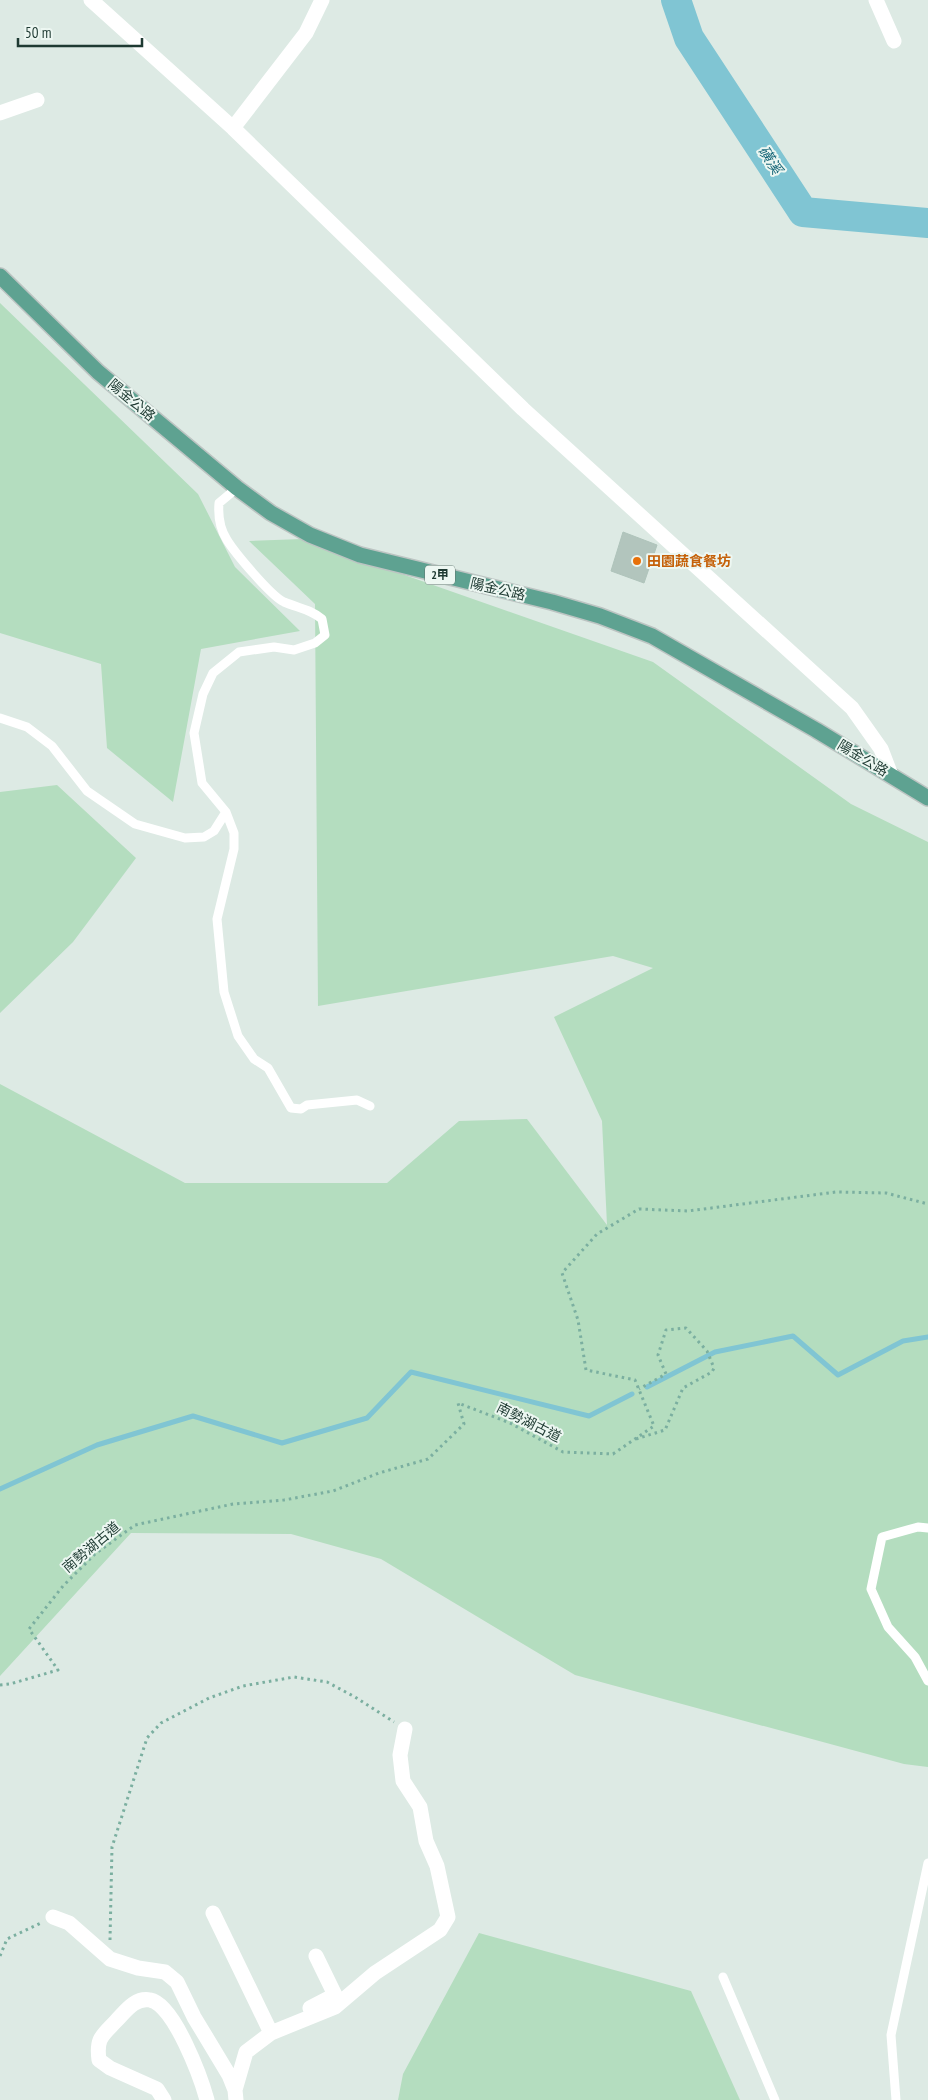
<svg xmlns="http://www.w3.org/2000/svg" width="928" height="2100" font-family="'PT Sans Narrow','Noto Sans TC',sans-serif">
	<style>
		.green { fill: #b4ddbf }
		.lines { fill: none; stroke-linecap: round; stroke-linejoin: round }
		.stream { stroke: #80c5d3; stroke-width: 5 }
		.river { stroke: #80c5d3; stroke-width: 30 }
		.building { fill: #b2c5bd; stroke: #afc4bb }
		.primary-casing { stroke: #bcc4c2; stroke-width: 18 }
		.path { stroke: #7bafa0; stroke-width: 3; stroke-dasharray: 2.5 4; stroke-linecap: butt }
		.service { stroke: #fff; stroke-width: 9 }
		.minor { stroke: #fff; stroke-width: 15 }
		.primary { stroke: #5ea291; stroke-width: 15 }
		.food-dot { fill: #e8710a; stroke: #edf7f2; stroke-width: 2 }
		.labels { text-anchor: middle; stroke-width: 4; stroke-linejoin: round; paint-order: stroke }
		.shield { fill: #edf7f2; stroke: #5c736c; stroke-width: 1 }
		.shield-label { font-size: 12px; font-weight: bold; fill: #1e3a32 }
		.street-label { font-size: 14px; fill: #1e3a32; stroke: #edf7f2 }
		.food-label { font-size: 14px; font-weight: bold; fill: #c56008; stroke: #edf7f2; text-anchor: start }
		.water-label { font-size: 15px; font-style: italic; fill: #166678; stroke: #edf7f2 }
	</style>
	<rect width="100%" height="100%" fill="#ddeae4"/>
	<!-- green -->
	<path class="green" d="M0,303L198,494L235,567L300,631L201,649L173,802L107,748L101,664L0,633Z
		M302,539L653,662L851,804L928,842V1767L904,1764L575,1675L381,1559L291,1534L131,1533L0,1676V1084L185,1183H387L459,1121L527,1119L607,1225L602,1121L554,1017L653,968L613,956L318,1006L315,604L249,541Z
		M57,785L136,858L73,942L0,1013V792Z
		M479,1933L691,1991L740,2100H398L403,2074Z"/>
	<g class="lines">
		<!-- stream -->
		<path class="stream" d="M647,1387L715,1352L793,1336L838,1375L903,1341L928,1337
			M0,1489L97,1445L193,1416L282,1443L367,1418L411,1372L589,1416L632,1394"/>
		<!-- river -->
		<path class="river" d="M676,0L689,38L803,212L928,223"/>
	</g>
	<!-- building -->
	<path class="building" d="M623,532L657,545L644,583L611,571Z"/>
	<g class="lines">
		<defs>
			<path id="primary" d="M0,276L98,372L237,488L271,513L310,535L360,555L552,602L600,616L652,636L816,730L928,798"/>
		</defs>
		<!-- primary casing -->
		<use href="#primary" class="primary-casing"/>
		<!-- path -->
		<path class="path" d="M636,1439L665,1430L683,1388L712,1372L714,1368L707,1351L686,1328L666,1330L658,1355L666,1374L639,1389
			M0,1685L10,1684L58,1670L29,1629L63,1586L95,1554L135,1525L233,1504L284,1500L333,1491L379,1473L428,1459L464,1424L458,1403L510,1423L563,1452L613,1454L654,1426L635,1380L586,1370L578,1320L562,1273L597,1234L639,1209L688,1211L836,1192L886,1193L928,1204
			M110,1940L112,1847L147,1738L161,1723L209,1698L243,1686L294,1677L327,1682L355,1697L394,1722
			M0,1956L7,1939L41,1923"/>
		<!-- service -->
		<path class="service" d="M237,488L219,503C218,515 220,529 227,540C235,553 271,596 284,602C298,608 310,609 322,619L325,635L315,643L294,650L274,647L239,652L213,673L203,694L194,733L202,783L226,812L234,833V849L217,919L224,992L238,1036L254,1059L268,1068L291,1108L301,1109L307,1105L357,1100L370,1106
			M0,718L27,727L52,746L87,791L135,824L185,838L204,837L214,831L226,812
			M928,1528L918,1527L882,1537L871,1589L888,1627L915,1657L928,1681
			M723,1977L775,2100
			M896,2100L891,2035L928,1863"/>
		<!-- minor -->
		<path class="minor" d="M91,0L233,128L523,409L852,708L881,749L891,775
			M876,0L894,41
			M0,113L37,100
			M233,128L306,33L322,0
			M213,1913L271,2033
			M53,1917L69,1923L110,1959L138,1968L165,1972L177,1982L194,2017L229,2075L235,2090
			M310,2008L335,1995L316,1956
			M164,2100L157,2089L110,2068L99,2060C96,2038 102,2036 116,2021C125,2012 135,1997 150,2000C174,2004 201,2078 207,2100
			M236,2100L235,2090L246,2052L271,2033L335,2007L375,1973L440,1930L448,1917L437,1866L426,1841L420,1807L403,1781L400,1755L405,1729"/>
		<!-- primary -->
		<use href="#primary" class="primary"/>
	</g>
	<!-- markers -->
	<circle class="food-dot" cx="637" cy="561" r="5"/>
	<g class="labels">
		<!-- shield labels -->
		<rect class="shield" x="425" y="565.5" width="30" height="19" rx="4"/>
		<g class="shield-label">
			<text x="440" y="579">2甲</text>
		</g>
		<!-- street labels -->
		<g class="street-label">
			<text transform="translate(132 400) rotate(40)" y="5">陽金公路</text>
			<text transform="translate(498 589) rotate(13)" y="5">陽金公路</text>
			<text transform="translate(863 758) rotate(31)" y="5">陽金公路</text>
			<text transform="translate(529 1422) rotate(27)" y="5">南勢湖古道</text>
			<text transform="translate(91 1547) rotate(-40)" y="5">南勢湖古道</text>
		</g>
		<!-- food labels -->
		<g class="food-label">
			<text x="647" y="566">田園蔬食餐坊</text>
		</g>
		<!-- water labels -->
		<g class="water-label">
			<text transform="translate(770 160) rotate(57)" y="5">磺溪</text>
		</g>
	</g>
	<!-- scale -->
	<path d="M18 38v8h124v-8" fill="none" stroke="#1e3a32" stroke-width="2.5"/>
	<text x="25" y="38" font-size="15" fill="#1e3a32" stroke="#edf7f2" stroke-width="4" paint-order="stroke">50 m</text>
</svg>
